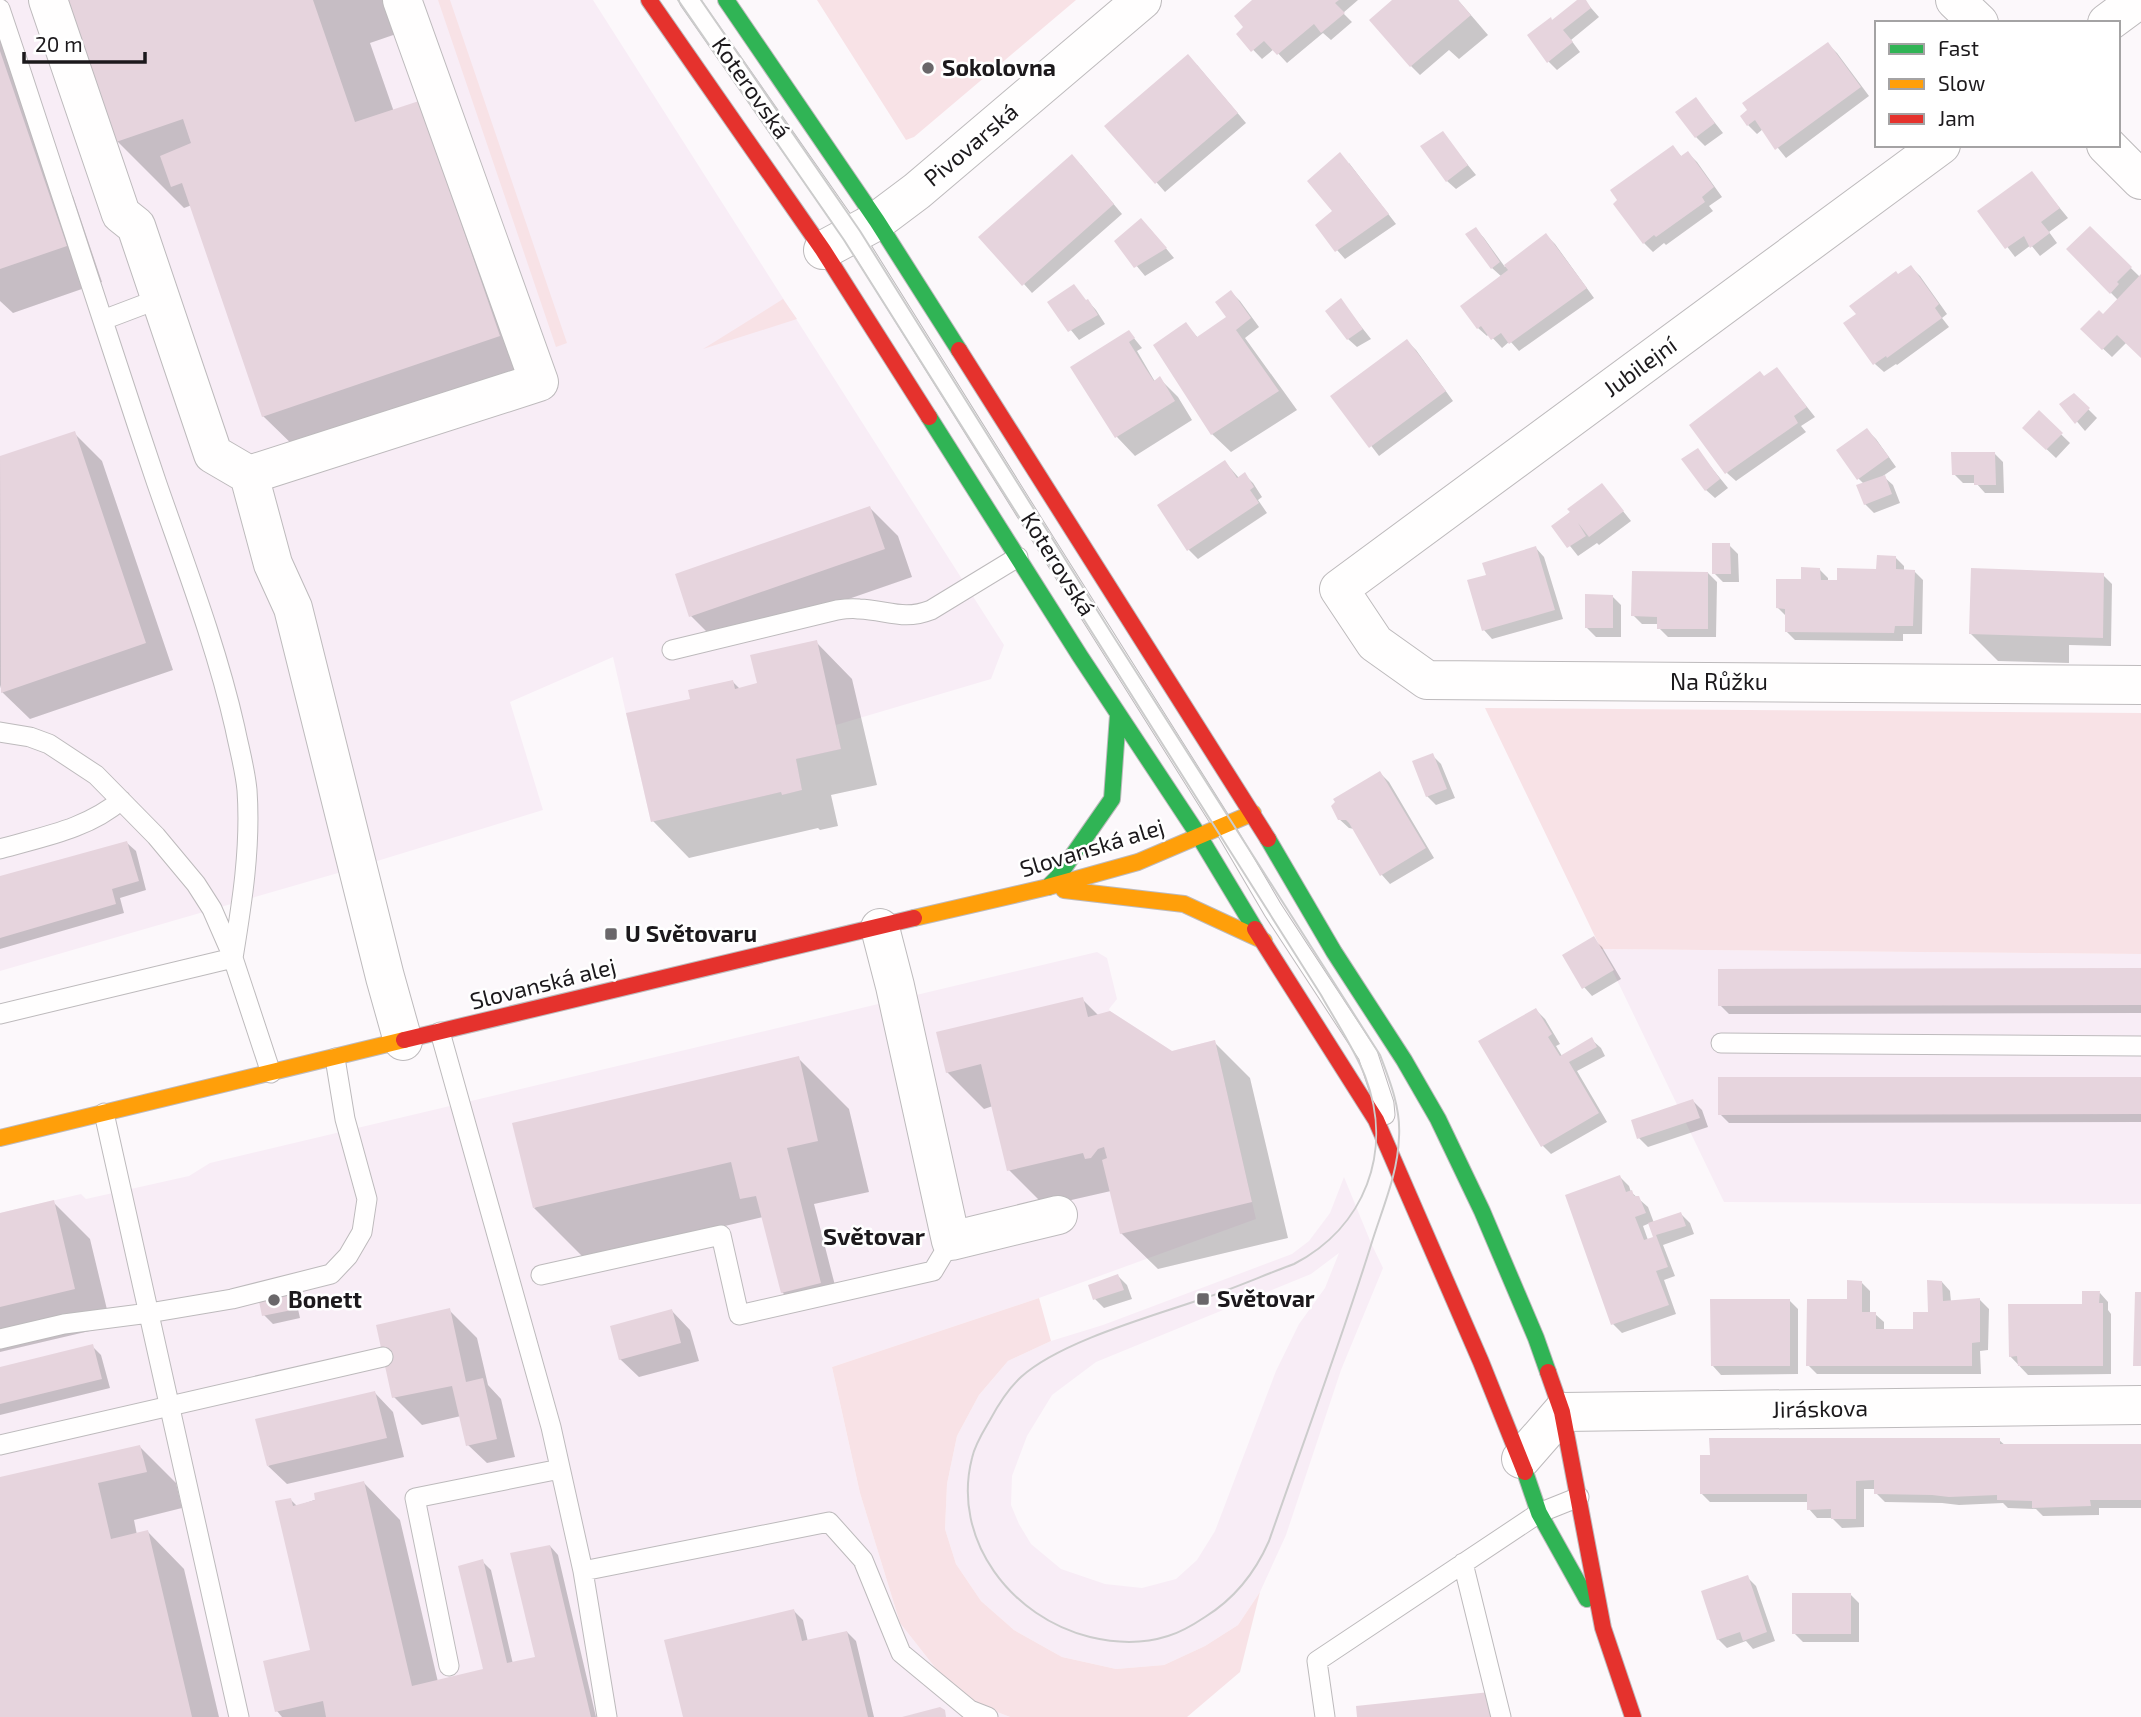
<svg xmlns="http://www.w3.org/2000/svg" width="2141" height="1717" font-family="'Exo 2',sans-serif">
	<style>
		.built { fill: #f8edf6; fill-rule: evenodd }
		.green { fill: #f8e2e6 }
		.shadow { fill: #0003; fill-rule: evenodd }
		.building { fill: #e6d4dd }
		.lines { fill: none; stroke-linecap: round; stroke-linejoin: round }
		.lane-casing { stroke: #bdbabc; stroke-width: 21 }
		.street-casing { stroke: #bdbabc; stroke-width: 40 }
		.fast-casing { stroke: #bdbabc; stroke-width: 18 }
		.slow-casing { stroke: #bdbabc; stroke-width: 18 }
		.jam-casing { stroke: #bdbabc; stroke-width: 18 }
		.lane { stroke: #fffefe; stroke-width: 19 }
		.street { stroke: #fffefe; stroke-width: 38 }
		.fast { stroke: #30b455; stroke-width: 16 }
		.slow { stroke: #ff9f0a; stroke-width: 16 }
		.jam { stroke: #e5322d; stroke-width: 16 }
		.tram { stroke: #ccc; stroke-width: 2 }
		.poi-dot { fill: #6a676a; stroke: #fff; stroke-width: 2.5 }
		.labels { text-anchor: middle; stroke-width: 5; stroke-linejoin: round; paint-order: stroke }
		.poi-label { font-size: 23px; font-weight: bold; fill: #1c191c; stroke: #fff; text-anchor: start }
		.street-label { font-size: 23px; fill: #1c191c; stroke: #fff }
		.neighbourhood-label { font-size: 24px; font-weight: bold; fill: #1c191c; stroke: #fff }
	</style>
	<rect width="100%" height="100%" fill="#fcf8fb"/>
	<!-- built -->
	<path class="built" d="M0,0H593L1004,645L991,679L836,725L841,749L796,759L802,790L782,795L781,792L651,822L613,657L510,702L543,810L338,873L0,971Z
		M1602,949L2141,954V1204L1724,1202Z
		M1097,952L1107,958L1117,999L1109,1009L1110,1011L1172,1051L1215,1040L1256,1219L1039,1298L832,1367L860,1493L900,1623L937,1670L979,1705L1010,1717H0V1213L81,1194L86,1199L189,1176L210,1163Z
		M1344,1177L1371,1243L1383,1268L1341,1370L1286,1535L1260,1592L1238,1625L1205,1646L1164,1665L1116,1669L1062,1657L1014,1630L981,1601L956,1564L945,1529L947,1484L957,1436L979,1395L1008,1361L1051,1341L1103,1325L1292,1254L1309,1241L1330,1213ZM1339,1253L1325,1288L1299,1324L1276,1371L1215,1531L1197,1560L1176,1579L1142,1588L1105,1584L1061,1569L1031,1544L1019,1524L1011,1505L1012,1476L1027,1436L1052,1395L1096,1362L1311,1274Z"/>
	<!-- green -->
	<path class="green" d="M438,0H450L567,343L556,347Z
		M817,0H1076L914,137L906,140Z
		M783,299L797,319L703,349Z
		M1485,708L2141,713V954L1601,949Z
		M1039,1298L1051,1341L1008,1361L979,1395L957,1436L947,1484L945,1529L956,1564L981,1601L1014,1630L1062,1657L1116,1669L1164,1665L1205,1646L1238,1625L1260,1592L1240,1672L1187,1717H1010L979,1705L937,1670L900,1623L860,1493L832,1367Z"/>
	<!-- shadow -->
	<path class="shadow" d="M0,0L64,187L73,196L102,282L13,313L0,301Z
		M70,0H391L402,32L370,43L394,112L419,103L535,372L300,452L263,416L192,205L184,208L117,141Z
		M1255,0H1358L1343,13L1352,22L1331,40L1323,33L1287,63L1274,49L1262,59L1238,34L1246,27Z
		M1395,0H1458L1488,35L1459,59L1449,50L1420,75L1411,66Z
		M1580,0H1584L1599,17L1571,40L1580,52L1557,70L1548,61L1553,22Z
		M1828,44L1837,53L1869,96L1786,158L1763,129L1757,134L1748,125Z
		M1197,65L1246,123L1165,192L1107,126Z
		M1696,99L1723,133L1705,146L1696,137Z
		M1442,133L1476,175L1456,189L1447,181Z
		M1673,148L1682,157L1688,153L1697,162L1722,197L1709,206L1713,211L1666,245L1664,243L1653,252L1644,243Z
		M1349,163L1396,224L1345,259L1337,250Z
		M1081,165L1122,214L1032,293L1024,284Z
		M2032,174L2068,218L2049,232L2057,243L2040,256L2031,245L2015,257L1980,211Z
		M2090,228L2140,277L2141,356L2127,342L2112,357L2082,329L2103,316L2118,300L2068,249Z
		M1150,229L1174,258L1145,276L1116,241Z
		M1476,229L1484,238L1505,267L1546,235L1555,244L1594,298L1519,351L1510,341L1502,348L1489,334L1487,336L1478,328L1502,277L1492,268Z
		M1911,267L1920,276L1947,314L1942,318L1949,327L1897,365L1896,364L1884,372L1875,364L1898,276Z
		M1231,292L1240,301L1259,327L1245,338L1297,410L1231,452L1212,434L1186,324L1198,338L1229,317Z
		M1088,301L1096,310L1105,324L1079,340L1049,303Z
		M1341,301L1371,339L1357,347L1348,339Z
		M1129,332L1142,348L1137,351L1154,380L1156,382L1160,379L1178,397L1192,420L1135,456L1117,437L1094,402Z
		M1407,341L1416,350L1453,401L1379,456L1333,396Z
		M1777,369L1815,417L1801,426L1806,432L1736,481L1727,473L1765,378Z
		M2074,395L2097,418L2085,431L2062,404Z
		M2039,413L2070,443L2056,458L2024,428Z
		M1867,430L1876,439L1896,467L1883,476L1893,485L1900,503L1874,513L1865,504L1864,484L1858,478Z
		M74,433L102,461L173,670L30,719L2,692L0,685V458Z
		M1698,451L1728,488L1715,498L1706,490Z
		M1994,453L2003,462L2004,493H1985L1976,483H1963L1954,474Z
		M1225,462L1239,478L1244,474L1253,483L1262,497L1258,500L1267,513L1198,559L1189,550L1160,505Z
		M1602,485L1631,521L1599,545L1597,543L1578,556L1554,526Z
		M870,508L898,536L912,577L719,644L691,616Z
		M1729,545L1738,554L1739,582H1723L1714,573Z
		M1536,548L1544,557L1563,619L1492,639L1484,630L1488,576Z
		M1895,557L1904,566V571H1914L1923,580L1922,634H1903V641L1795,640L1786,631V616L1778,608L1803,581L1819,569L1828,578V582H1839L1878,570Z
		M1708,573L1717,582L1716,637H1668L1659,628V624H1642L1633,615Z
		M2103,575L2112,584L2111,646L2069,645V663L1998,661L1970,633Z
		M1612,596L1621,605V637H1596L1587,628Z
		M816,642L852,679L877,785L831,795L838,826L820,830L818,828L689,858L653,821L692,700L733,682L740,689L759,685Z
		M1432,755L1441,764L1455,798L1436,805L1427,796Z
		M1380,773L1389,782L1434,858L1390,884L1382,875L1354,829L1349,828L1339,819Z
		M127,843L136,851L146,890L120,898L124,913L0,949V879Z
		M1593,939L1602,947L1621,979L1592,996L1584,987Z
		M2141,969V1013L1729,1014L1720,1005Z
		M1082,999L1099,1016L1172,1053L1214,1042L1250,1078L1288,1238L1158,1269L1121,1233L1111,1191L1045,1206L1009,1170L993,1106L984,1109L947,1072Z
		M1536,1010L1545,1019L1560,1044L1556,1046L1562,1056L1592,1040L1601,1048L1605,1056L1577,1071L1607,1122L1551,1154L1543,1146Z
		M798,1058L849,1109L869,1192L814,1204L839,1301L801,1311L782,1292L763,1217L585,1259L534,1208Z
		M2141,1079V1122L1729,1123L1720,1114Z
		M1693,1101L1702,1110L1708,1127L1648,1147L1639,1138Z
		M1620,1177L1629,1186L1631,1192L1648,1207L1654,1223L1681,1214L1690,1223L1694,1234L1663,1245L1675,1276L1664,1280L1676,1314L1622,1333L1613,1324L1567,1196ZM1650,1223L1656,1237L1648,1240L1643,1226Z
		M53,1202L90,1239L111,1326L0,1352V1215Z
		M1118,1276L1127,1285L1132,1299L1104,1308L1095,1299Z
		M1861,1282L1870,1291V1313L1875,1314L1884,1322V1331L1915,1330L1929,1314L1942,1282L1950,1291L1951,1302L1980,1300L1989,1309L1988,1350L1980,1351L1981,1374H1817L1808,1365Z
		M258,1288L294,1291L300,1318L273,1324L264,1315Z
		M2100,1293L2108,1302V1310L2111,1314V1374L2028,1375L2010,1356Z
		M1789,1300L1798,1309V1374L1721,1375L1713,1366Z
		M449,1310L477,1338L488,1385L501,1399L515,1457L487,1463L468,1445L461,1416L422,1425L394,1397Z
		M672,1311L690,1330L699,1361L639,1377L620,1359Z
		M92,1346L101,1355L110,1388L0,1415V1368Z
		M375,1393L393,1412L404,1457L287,1484L268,1466Z
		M1999,1440L2006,1446H2141V1508H2099V1515L2043,1516L2036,1509L2008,1508L2003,1503L1959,1505L1942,1503L1885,1502L1876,1493V1489H1864V1527L1842,1528L1832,1518H1817L1809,1509V1502H1710L1701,1493Z
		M139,1446L176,1483L182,1508L134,1520L137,1535L148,1532L184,1569L219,1717H0V1479Z
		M364,1483L400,1520L438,1682L485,1671L482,1561L491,1570L513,1664L537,1658L550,1546L558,1555L596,1717H282L277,1711L312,1651L291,1500L297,1506Z
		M1747,1577L1756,1586L1775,1641L1753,1649L1746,1641L1727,1648L1718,1639Z
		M1850,1594L1859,1603V1642H1803L1794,1633Z
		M794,1611L803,1620L808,1642L847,1632L856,1641L874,1717H684Z"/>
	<!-- building -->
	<path class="building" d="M68,0H313L355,122L419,101L500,336L262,417L182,183L171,187L160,156L191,143L183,119L116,142Z
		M1252,0H1339L1335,3L1345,13L1321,33L1314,24L1277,55L1264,41L1251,52L1236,34L1243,27L1234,16Z
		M1392,0H1458L1471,15L1410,67L1369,20Z
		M1577,0H1586L1591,8L1563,30L1573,42L1547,63L1527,35L1551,17L1552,20Z
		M1828,42L1861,87L1775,150L1755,120L1747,126L1740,116L1747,110L1742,103Z
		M0,51L67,246L0,269Z
		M1188,54L1238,113L1155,184L1104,126Z
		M1696,97L1715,123L1695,138L1675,112Z
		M1443,131L1468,165L1446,182L1420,146Z
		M1673,145L1681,156L1688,151L1714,187L1702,197L1705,202L1656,237L1654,235L1643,244L1613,204L1617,200L1610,190Z
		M1340,152L1389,214L1335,252L1315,225L1332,211L1307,181Z
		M1072,154L1114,204L1022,286L978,237Z
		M2032,171L2060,208L2041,222L2050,233L2030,248L2024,236L2005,249L1977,211Z
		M1141,218L1167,248L1134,268L1114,241Z
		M2090,226L2132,267L2117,282L2119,284L2110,294L2066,249Z
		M1476,227L1500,262L1491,269L1465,234Z
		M1546,233L1587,288L1509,344L1501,333L1491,340L1481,326L1477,329L1460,306L1508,270L1504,265Z
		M1911,265L1939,304L1935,308L1942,318L1887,358L1886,356L1873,365L1843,323L1856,314L1849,306L1896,271L1898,274Z
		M2141,274V358L2117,335L2102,350L2080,329L2099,310L2103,314Z
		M1074,284L1086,300L1088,299L1098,315L1068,332L1047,302Z
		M1231,290L1251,318L1236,330L1279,391L1211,435L1153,345L1186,322L1197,337L1226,317L1215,302Z
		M1341,298L1363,329L1347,340L1325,311Z
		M1129,330L1135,338L1129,342L1146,369L1154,381L1160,376L1175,401L1115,438L1070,367Z
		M1407,339L1446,391L1369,448L1330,396Z
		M1777,367L1807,407L1794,416L1798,423L1725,474L1689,425L1760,371L1764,376Z
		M2074,393L2090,408L2075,424L2059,404Z
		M2039,410L2063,433L2046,450L2022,428Z
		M1867,428L1889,457L1857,480L1836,450Z
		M75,431L146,643L1,693L0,456Z
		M1698,448L1720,479L1705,491L1681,459Z
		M1951,452H1995L1996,485H1974V475H1952Z
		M1225,460L1237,478L1245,472L1254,487L1250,490L1259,503L1187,551L1157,505Z
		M1885,475L1892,494L1864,505L1856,485Z
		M1602,483L1624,511L1589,537L1578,523L1586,536L1567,548L1551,526L1570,512L1567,509Z
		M870,506L885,549L689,617L675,574Z
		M1712,543H1730L1731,574H1712Z
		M1536,546L1555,610L1482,631L1467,580L1486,575L1482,563Z
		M1877,555L1896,556V569L1915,570L1913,626H1895L1894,633L1785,632V609L1776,608V579H1801V567L1820,568L1821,580H1837V568L1876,569Z
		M1971,568L2104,573L2103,638L1969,634Z
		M1632,571L1708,572V629H1657V617L1631,616Z
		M1585,594L1613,595V628H1585Z
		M817,640L841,749L796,759L802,790L782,795L781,792L651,822L626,713L690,699L688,690L733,680L735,689L757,683L750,655Z
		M1433,753L1447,789L1426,797L1412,761Z
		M1380,771L1426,848L1380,876L1349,823L1346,820H1338L1331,806L1335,802L1333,799Z
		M127,841L139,881L112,889L116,904L0,938V876Z
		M1594,936L1614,970L1582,989L1562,955Z
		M2141,968V1005L1718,1006V969Z
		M1083,997L1088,1017L1110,1011L1172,1051L1215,1040L1252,1202L1120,1234L1102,1160L1107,1158L1104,1147L1098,1149L1091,1158L1085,1159L1083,1153L1007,1171L981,1064L946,1073L936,1032Z
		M1536,1008L1552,1034L1548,1037L1560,1056L1592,1037L1597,1047L1569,1062L1599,1113L1541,1147L1478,1041Z
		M799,1056L818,1141L787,1148L821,1283L781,1293L756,1196L740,1199L731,1162L533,1208L512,1123Z
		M1718,1077H2141V1114L1718,1115Z
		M1693,1099L1700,1118L1637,1139L1631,1120Z
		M1620,1175L1626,1192L1632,1190L1634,1196H1639L1646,1213L1635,1217L1644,1240L1653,1237L1648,1223L1681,1212L1686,1226L1656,1235L1668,1267L1656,1271L1669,1305L1611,1325L1565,1195Z
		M54,1200L75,1289L0,1307V1213Z
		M1118,1274L1124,1290L1093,1300L1088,1285Z
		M1847,1280L1862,1281V1312H1876V1329H1913V1312H1928L1927,1280L1942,1281L1943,1301L1980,1298V1342L1972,1343V1366H1806L1807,1299H1847Z
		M286,1281L292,1310L262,1316L256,1287Z
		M2082,1291H2100L2099,1303H2103V1366H2018L2017,1356L2009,1357L2008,1304H2082Z
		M2135,1292H2141V1366H2133Z
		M1710,1299H1790V1366H1711Z
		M450,1308L466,1382L483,1378L497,1439L466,1446L452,1386L392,1398L376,1325Z
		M672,1309L681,1343L619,1360L610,1326Z
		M93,1344L102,1379L0,1404V1367Z
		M375,1391L387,1438L267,1466L255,1419Z
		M1709,1438H2000V1444H2141V1500H2090L2091,1506L2032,1508V1501L1997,1500V1495L1949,1497L1932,1495L1874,1494V1480L1856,1481V1519H1831V1509L1807,1510V1494H1700V1455H1710Z
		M140,1445L147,1472L98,1483L111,1539L148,1530L192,1717H0V1477Z
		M364,1481L412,1686L483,1669L458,1566L483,1559L507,1663L535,1657L510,1553L550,1545L591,1717H326L323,1701L275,1712L263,1661L310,1650L275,1501L291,1498L293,1506L315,1500L314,1493Z
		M1748,1575L1767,1632L1743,1641L1740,1632L1717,1640L1701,1591Z
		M1792,1593H1851V1634H1792Z
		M794,1609L802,1641L847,1631L868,1717H683L664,1640Z
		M1490,1692L1493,1717H1357L1356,1706Z
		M940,1707L945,1710L946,1717H902Z"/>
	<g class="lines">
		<defs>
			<path id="lane" d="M689,0L853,235L1046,544L1223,825L1273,910L1368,1055L1384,1104L1385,1115
				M0,9C53,166 103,324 156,481C184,562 216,644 235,728C239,748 245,769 247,790C251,847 242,903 233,958
				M103,320L161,298
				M672,650L837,610C844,609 852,608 859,609C887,610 903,621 931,610L1018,557
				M0,732L30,737L49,744L96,775L156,836L196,884L212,909L233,957
				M0,849C41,837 88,829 121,800
				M0,1014L233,958L271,1073
				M440,1032L551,1427L583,1571L829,1522L863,1560L901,1653L970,1710L988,1717
				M1721,1043L2141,1046
				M104,1113L239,1717
				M541,1275L721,1235L739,1315L933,1271L951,1241
				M0,1339L64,1324L149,1313L232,1299L331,1274L348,1256L362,1232L367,1199L345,1119L335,1058
				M0,1445L383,1357
				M1463,1563L1501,1717
				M583,1571L607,1717
				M449,1666L415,1498L560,1469
				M1325,1717L1317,1661L1539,1513L1579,1497"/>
			<path id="street" d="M48,0L121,214L136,226L213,454L249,475L539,382L402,0
				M1955,0L1979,23
				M2107,23L2138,0
				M1941,145L1339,589L1375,643L1427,680L2141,685
				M2106,145L2141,180
				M823,250L877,221L917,191L1142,0
				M249,475L273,564L293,608L385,977L403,1041
				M880,928L895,986L951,1241L1058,1215
				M1521,1459L1562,1412L2141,1405"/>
			<path id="fast" d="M726,0L877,221L959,350
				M929,417L1080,656L1199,836L1255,929
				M1268,839L1334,952L1404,1060L1438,1119L1482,1211L1536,1338L1548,1372
				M1048,887L1057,878L1112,799L1118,715
				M1525,1472L1539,1513L1587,1599"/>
			<path id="slow" d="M1064,890L1184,904L1264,941
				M914,918L1048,887L1138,862L1253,813
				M0,1138L404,1040"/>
			<path id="jam" d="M649,0L823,250L929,417
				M959,350L1268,839
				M1255,929L1376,1120L1481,1362L1525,1472
				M404,1040L914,918
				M1548,1372L1562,1412L1603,1628L1633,1717"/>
		</defs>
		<!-- lane casing -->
		<use href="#lane" class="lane-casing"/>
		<!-- street casing -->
		<use href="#street" class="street-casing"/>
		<!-- fast casing -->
		<use href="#fast" class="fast-casing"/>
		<!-- slow casing -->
		<use href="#slow" class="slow-casing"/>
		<!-- jam casing -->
		<use href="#jam" class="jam-casing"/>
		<!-- lane -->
		<use href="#lane" class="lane"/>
		<!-- street -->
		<use href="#street" class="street"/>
		<!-- fast -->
		<use href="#fast" class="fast"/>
		<!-- slow -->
		<use href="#slow" class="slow"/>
		<!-- jam -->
		<use href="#jam" class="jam"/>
		<!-- tram -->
		<path class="tram" d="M678,0L844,240L1321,995C1336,1022 1354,1048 1365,1076C1394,1151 1365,1227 1294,1264C1264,1275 1235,1288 1205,1298C1153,1316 1061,1341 1021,1377C1008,1389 998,1405 990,1420C983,1432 975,1444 972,1458C951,1540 1012,1618 1090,1637C1115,1643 1143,1644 1168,1636C1182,1632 1193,1625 1205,1617C1234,1599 1255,1573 1269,1541C1303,1443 1340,1344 1371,1245C1382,1209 1398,1174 1399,1137C1401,1109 1390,1081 1380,1055L1112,634L860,231L701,0"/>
	</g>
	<!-- markers -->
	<g class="poi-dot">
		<circle cx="928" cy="68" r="7"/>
		<rect x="604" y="927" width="14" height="14" rx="3.5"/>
		<rect x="1196" y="1292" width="14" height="14" rx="3.5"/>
		<circle cx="274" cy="1300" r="7"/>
	</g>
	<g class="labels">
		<!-- poi labels -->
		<g class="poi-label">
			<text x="942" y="76">Sokolovna</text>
			<text x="625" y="942">U Světovaru</text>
			<text x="1217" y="1307">Světovar</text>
			<text x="288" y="1308">Bonett</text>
		</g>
		<!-- street labels -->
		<g class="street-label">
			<text transform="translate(751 88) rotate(55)" y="8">Koterovská</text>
			<text transform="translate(971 145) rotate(-40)" y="8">Pivovarská</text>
			<text transform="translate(1640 367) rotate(-36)" y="8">Jubilejní</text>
			<text transform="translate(1058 564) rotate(58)" y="8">Koterovská</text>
			<text x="1719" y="690">Na Růžku</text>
			<text transform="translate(1092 848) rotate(-17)" y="8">Slovanská alej</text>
			<text transform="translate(543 984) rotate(-14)" y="8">Slovanská alej</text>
			<text transform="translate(1820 1409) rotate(-1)" y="8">Jiráskova</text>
		</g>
		<!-- neighbourhood labels -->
		<g class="neighbourhood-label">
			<text x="874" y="1245">Světovar</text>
		</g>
	</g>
	<!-- legend -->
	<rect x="1875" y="21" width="245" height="126" fill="#ffffff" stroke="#a4a3a4" stroke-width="2"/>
	<rect x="1889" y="44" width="35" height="10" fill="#30b455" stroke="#a4a3a4" stroke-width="2"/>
	<text x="1938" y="56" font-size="21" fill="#1c191c">Fast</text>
	<rect x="1889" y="79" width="35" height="10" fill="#ff9f0a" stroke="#a4a3a4" stroke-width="2"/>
	<text x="1938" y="91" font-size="21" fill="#1c191c">Slow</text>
	<rect x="1889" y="114" width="35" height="10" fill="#e5322d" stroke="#a4a3a4" stroke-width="2"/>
	<text x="1938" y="126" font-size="21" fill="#1c191c">Jam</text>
	<!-- scale -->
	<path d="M24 52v10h121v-10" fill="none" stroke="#1c191c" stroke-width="3.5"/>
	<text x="35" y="52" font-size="21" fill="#1c191c" stroke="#ffffff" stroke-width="5" paint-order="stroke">20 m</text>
</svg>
